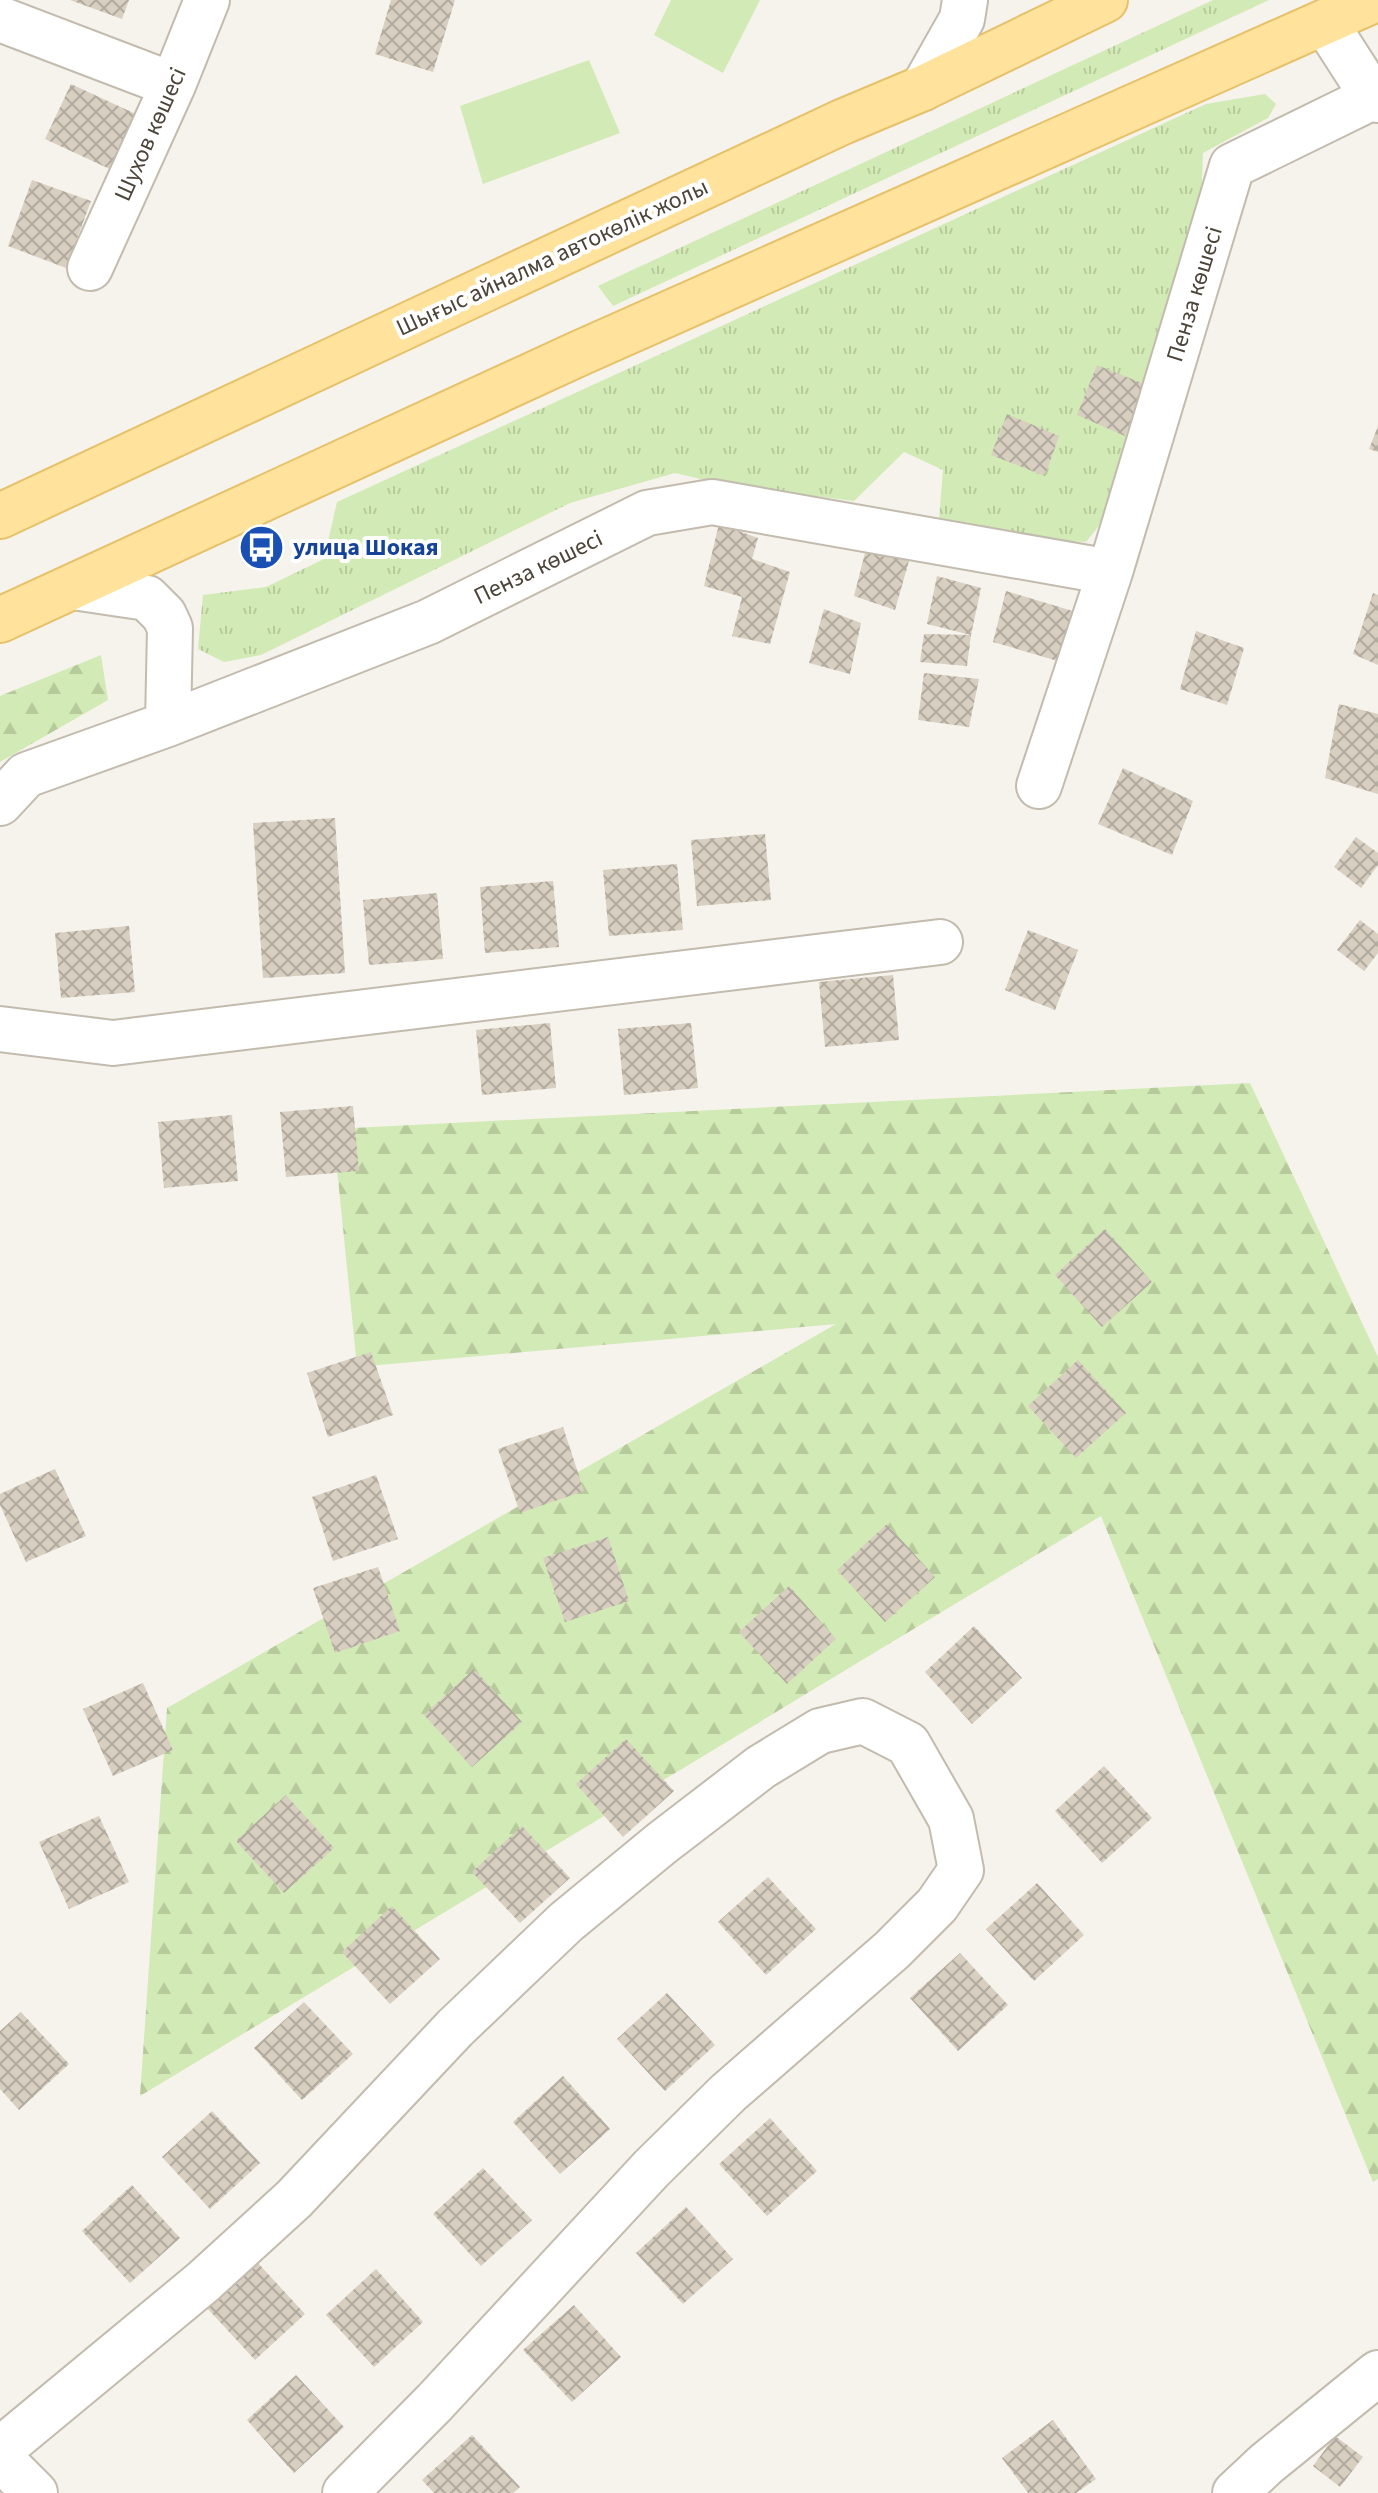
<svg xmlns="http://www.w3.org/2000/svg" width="1378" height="2493" font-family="'Source Sans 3',sans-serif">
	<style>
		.grass { fill: url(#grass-tufts) }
		.forest { fill: url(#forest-firs) }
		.park { fill: #d2eab5 }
		.building { fill: url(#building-cross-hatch) }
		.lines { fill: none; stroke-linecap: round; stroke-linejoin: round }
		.minor-casing { stroke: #c2bbae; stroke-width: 48 }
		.major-casing { stroke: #e6c16a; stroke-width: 48 }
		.minor { stroke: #fff; stroke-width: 44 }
		.major { stroke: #ffe39c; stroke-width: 44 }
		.labels { text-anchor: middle; stroke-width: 8; stroke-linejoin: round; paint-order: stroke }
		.street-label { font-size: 24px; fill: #4b4439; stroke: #fff }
		.transit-label { font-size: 24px; font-weight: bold; fill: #164399; stroke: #fff; text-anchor: start }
	</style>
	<defs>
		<pattern id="grass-tufts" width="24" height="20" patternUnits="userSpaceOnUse" patternTransform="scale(2)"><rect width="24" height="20" fill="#d2eab5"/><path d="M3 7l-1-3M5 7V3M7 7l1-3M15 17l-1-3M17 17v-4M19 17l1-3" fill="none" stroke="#b6ca9c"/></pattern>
		<pattern id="forest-firs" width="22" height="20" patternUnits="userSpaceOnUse" patternTransform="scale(2)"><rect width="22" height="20" fill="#d2eab5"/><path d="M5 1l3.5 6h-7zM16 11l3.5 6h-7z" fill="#b6ca9c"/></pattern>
		<pattern id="building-cross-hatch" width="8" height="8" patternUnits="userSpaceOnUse" patternTransform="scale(2)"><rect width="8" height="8" fill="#d8cfc1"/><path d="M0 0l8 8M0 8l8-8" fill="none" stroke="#b1aa9e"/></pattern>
	</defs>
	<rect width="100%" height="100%" fill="#f6f3ec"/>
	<!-- grass -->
	<path class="grass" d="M1213,0H1269L613,306L598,286Z
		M1265,94L1276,104L1268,118L1203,153L1201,204L1117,485L1098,527L1086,542L1031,539L939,519L943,470L904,452L854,501L722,484L675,473L570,503L261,655L224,662L198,649L203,595L266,587L324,559L337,502L1206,104Z"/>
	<!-- forest -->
	<path class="forest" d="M101,655L108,700L0,762V696Z
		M1250,1083L1378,1357V2179L1373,2182L1101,1516L140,2096L167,1708L836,1324L357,1367L333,1129Z"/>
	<!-- park -->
	<path class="park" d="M671,0H760L723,73L654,35Z
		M589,60L620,133L483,184L460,106Z"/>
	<!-- building -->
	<path class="building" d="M70,0H129L122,19Z
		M391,0H455L433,72L375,54Z
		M71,84L140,116L114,171L45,139Z
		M32,180L91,201L66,268L8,246Z
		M1097,365L1144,384L1125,436L1077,415Z
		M1007,414L1059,436L1045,476L991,455Z
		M1378,426V452L1369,449Z
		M719,524L758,538L752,559L790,572L770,644L732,636L742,597L704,586Z
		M866,549L909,561L895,610L854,596Z
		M937,576L981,588L971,635L927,624Z
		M1006,591L1076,612L1061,662L993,642Z
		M1373,593L1378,595V665L1353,654Z
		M824,609L861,623L850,674L809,663Z
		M1196,631L1244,648L1227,705L1180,689Z
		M924,634L971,635L967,666L920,662Z
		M924,673L979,679L969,727L918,720Z
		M1339,704L1378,714V794L1325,778Z
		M1123,768L1193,801L1172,855L1098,824Z
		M335,818L345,973L263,978L253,823Z
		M765,834L771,900L697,906L691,840Z
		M1356,837L1378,853V865L1361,888L1334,867Z
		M677,864L683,930L609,936L603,870Z
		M553,881L559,947L485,953L480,887Z
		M437,893L443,959L369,965L363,900Z
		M1360,920L1378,934V953L1364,971L1337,950Z
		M129,926L135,992L61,998L55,933Z
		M1028,930L1078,950L1055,1010L1005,990Z
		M893,975L899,1040L825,1047L819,982Z
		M550,1023L556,1088L482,1095L476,1030Z
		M691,1023L698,1088L624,1095L618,1029Z
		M353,1106L359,1171L286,1177L280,1112Z
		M232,1115L238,1181L164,1188L158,1122Z
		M1105,1229L1152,1282L1102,1327L1055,1275Z
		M371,1352L393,1415L328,1437L307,1373Z
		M1078,1360L1126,1413L1076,1458L1028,1406Z
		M563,1427L584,1491L520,1513L498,1449Z
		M55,1469L86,1536L26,1562L0,1505V1494Z
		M376,1475L398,1539L333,1561L312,1497Z
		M887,1524L935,1577L885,1622L837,1570Z
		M608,1537L629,1601L565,1622L543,1558Z
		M378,1567L400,1631L335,1653L313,1588Z
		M789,1586L836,1639L787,1684L739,1632Z
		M974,1626L1022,1678L972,1724L925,1672Z
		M474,1669L522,1722L472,1767L424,1715Z
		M143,1683L173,1750L113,1776L83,1709Z
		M626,1739L674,1791L623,1837L576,1784Z
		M1104,1766L1152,1818L1102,1863L1055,1811Z
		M286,1795L334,1848L284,1893L236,1841Z
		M99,1816L129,1882L69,1909L39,1842Z
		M522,1826L570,1878L520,1923L472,1872Z
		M768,1877L816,1929L766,1975L718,1922Z
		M1037,1883L1084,1935L1034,1981L986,1929Z
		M392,1906L440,1959L390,2004L342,1952Z
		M960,1953L1008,2005L958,2051L910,1998Z
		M667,1993L715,2045L665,2091L617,2039Z
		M304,2002L353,2054L302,2100L254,2048Z
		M21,2012L69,2064L19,2110L0,2089V2031Z
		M563,2076L610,2129L560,2174L513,2122Z
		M212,2111L260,2163L210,2209L162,2157Z
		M770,2118L817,2171L767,2216L719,2164Z
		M483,2168L532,2220L481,2266L433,2214Z
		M132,2185L180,2238L130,2283L82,2231Z
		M686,2207L733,2259L683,2304L636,2253Z
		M257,2262L305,2314L255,2360L207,2308Z
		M376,2269L423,2322L374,2367L326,2315Z
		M574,2305L621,2357L572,2402L523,2350Z
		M296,2375L344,2427L294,2473L247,2420Z
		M1053,2420L1096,2479L1076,2493H1028L1002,2458Z
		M472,2435L520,2487L513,2493H434L422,2480Z
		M1335,2436L1363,2457L1340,2487L1313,2466Z"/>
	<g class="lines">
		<defs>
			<path id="minor" d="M0,19L173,85
				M1326,24L1373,97L1378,100
				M923,88L962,19L965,0
				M90,268L173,85L207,0
				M73,587L147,598L164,615L170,628L168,724
				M1039,786L1110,572L1232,166L1373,97
				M0,803L26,775L168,724L428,622L647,513L712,502L1110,572
				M0,1029L113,1043L940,942
				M0,2450L203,2282L294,2199L455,2028L566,1922L662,1843L761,1767L820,1731L863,1721L908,1744L951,1819L961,1870L937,1905L892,1950L728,2093L651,2169L435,2402L345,2493
				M0,2458L35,2493
				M1235,2493L1266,2464L1378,2373"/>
			<path id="major" d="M0,516L842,122L923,88L1105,0
				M0,620L580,353L1374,0"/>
		</defs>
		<!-- minor casing -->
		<use href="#minor" class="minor-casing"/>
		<!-- major casing -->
		<use href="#major" class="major-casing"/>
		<!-- minor -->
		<use href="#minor" class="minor"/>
		<!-- major -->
		<use href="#major" class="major"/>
	</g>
	<!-- icons -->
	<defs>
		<symbol id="bus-disc" viewBox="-11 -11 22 22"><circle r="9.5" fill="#1a4fb4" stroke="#fff"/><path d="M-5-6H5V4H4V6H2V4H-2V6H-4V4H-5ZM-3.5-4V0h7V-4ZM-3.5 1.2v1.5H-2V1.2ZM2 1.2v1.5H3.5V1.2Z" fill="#fff"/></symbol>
	</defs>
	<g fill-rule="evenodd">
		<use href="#bus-disc" x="236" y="522" width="51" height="51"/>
	</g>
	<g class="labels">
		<!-- street labels -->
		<g class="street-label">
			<text transform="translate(150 134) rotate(-66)" y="8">Шухов көшесі</text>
			<text transform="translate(552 257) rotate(-25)" y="8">Шығыс айналма автокөлік жолы</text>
			<text transform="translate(1194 294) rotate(-73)" y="8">Пенза көшесі</text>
			<text transform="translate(538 567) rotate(-26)" y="8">Пенза көшесі</text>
		</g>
		<!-- transit labels -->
		<g class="transit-label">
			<text x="293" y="555">улица Шокая</text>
		</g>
	</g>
</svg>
